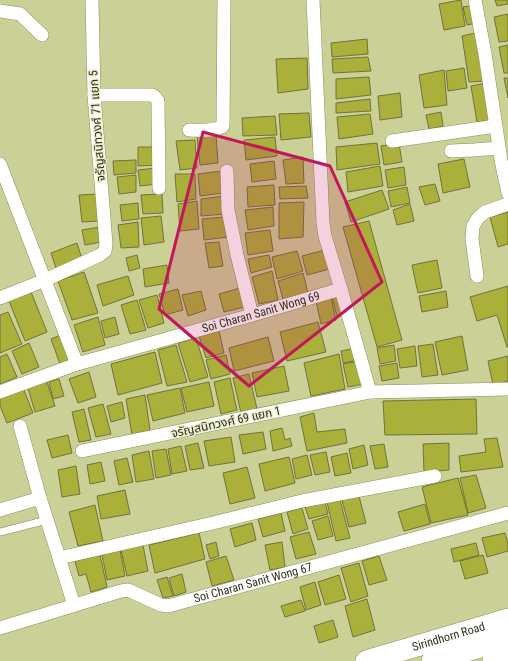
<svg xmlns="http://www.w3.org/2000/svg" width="508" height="661" font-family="'Roboto Condensed','Noto Sans Thai',sans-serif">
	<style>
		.building { fill: #aab03a; stroke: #70733d }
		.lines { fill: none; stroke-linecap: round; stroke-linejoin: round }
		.service-casing { stroke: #8c9059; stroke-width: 8 }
		.minor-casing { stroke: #8c9059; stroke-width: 14 }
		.primary-casing { stroke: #8c9059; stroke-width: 22 }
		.service { stroke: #fff; stroke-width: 7 }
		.minor { stroke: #fff; stroke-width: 13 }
		.primary { stroke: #fff; stroke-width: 21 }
		.marked { fill: #c2185b; fill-opacity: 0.2; stroke: #c2185b; stroke-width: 3; stroke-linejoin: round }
		.labels { text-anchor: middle; stroke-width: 3; stroke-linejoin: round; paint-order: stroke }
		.street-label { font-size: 12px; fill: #2f3019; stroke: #ebeed1 }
	</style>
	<rect width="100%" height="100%" fill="#cbd097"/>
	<!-- building -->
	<path class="building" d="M461,0L465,26L444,30L439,4Z
		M495,0H508V4L497,6Z
		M475,5L477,23L467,25L463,7Z
		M508,14V41L499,42L494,17Z
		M480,32L487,81L469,82L462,36Z
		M367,39L368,54L332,57L331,43Z
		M508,45V73H504L499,47Z
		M368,57L371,71L333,73L332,59Z
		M307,58L308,89L278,93L276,59Z
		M464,68L467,88L448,91L446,71Z
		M444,70L447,105L424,108L419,75Z
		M369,77L371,95L336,99V79Z
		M504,78H508V98Z
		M487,83L492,120L477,122L471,86Z
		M400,93L402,117L380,120L378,96Z
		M370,99L371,111L336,113V103Z
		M441,112L443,126L429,129L426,115Z
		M309,113L311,137L281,140L279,114Z
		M370,114L373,134L339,139L337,117Z
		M275,116L277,135L243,136L242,118Z
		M216,134L218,163L200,165L197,136Z
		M275,137L277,156L246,160L244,140Z
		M195,140L197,168L180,170L176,141Z
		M377,143L380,164L337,170L336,147Z
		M399,143L402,162L384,165L381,146Z
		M138,147H157V165L138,166Z
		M303,157L304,183L286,184L283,160Z
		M464,159L470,187L443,193L438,164Z
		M136,160V173L114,175L113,161Z
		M274,161L276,179L252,182L250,164Z
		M380,166L383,186L348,192L346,172Z
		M404,167L406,185L388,188L385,170Z
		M156,168L157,184L140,186L138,170Z
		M222,171L224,193L200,196L198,174Z
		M175,174H195L196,199L177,202Z
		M136,175V192L119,194L117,177Z
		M435,184L440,201L425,205L419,187Z
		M274,185L275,205L248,207L247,187Z
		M306,186L308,198L280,199L279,187Z
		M407,187L410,203L391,207L388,191Z
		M382,190L389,209L351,222L345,202Z
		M98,194L100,221L82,222L79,195Z
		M162,194L163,213L143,214L141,195Z
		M224,196L226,214L201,216V199Z
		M197,201L199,229L180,231L178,204Z
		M304,202L303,237L279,239V203Z
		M138,203L139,219L122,221L120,205Z
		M410,204L414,221L397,225L393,210Z
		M273,207L274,226L248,230L245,210Z
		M508,212V244L498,247L490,217Z
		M161,216L164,242L144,245L141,218Z
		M224,217L228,237L204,240L202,219Z
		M369,221L402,340L377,347L343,227Z
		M138,222L139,247L121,248L118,225Z
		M100,227L101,242L85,245L82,230Z
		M270,230L273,251L248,255L245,233Z
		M219,242L223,266L209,268L205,243Z
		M77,243L82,259L56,268L51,253Z
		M325,250L330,269L307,275L302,256Z
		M297,251L303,271L277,279L272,257Z
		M137,255L140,268L129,271L126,258Z
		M269,255L272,267L251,273L248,259Z
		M437,260L442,288L418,293L412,265Z
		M167,265L169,283L145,287L143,269Z
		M272,271L278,300L259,304L252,277Z
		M84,272L98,313L72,320L58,281Z
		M303,273L308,293L283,299L278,281Z
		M128,276L134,295L103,306L97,285Z
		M508,286V347H507L497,315L477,321L470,297Z
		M240,288L245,307L224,312L219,294Z
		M178,289L183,310L165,315L159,294Z
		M201,291L206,310L188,316L182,295Z
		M446,291L448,307L422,312L419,296Z
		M31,292L47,332L25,341L9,301Z
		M157,295L164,323L148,328L139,300Z
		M341,295L346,313L337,316L332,297Z
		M331,297L336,320L321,324L316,301Z
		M137,300L146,330L130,334L121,305Z
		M8,312L22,344L0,353V315Z
		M98,317L105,345L83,352L74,325Z
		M115,317L119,334L105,338L101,321Z
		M318,322L326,352L287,361L280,332Z
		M219,331L224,353L206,358L199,336Z
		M63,334L73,359L60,364L51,339Z
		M462,336L468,370L442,375L435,342Z
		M268,337L274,361L234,371L229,348Z
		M196,338L208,377L190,382L178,343Z
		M29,343L39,367L22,374L12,351Z
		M433,344L438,375L422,377L418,346Z
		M176,345L187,382L167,386L158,350Z
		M394,345L396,361L380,364L377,348Z
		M415,346L417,366L400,368L397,349Z
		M356,348L359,360L343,363L341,351Z
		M155,352L162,383L118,395L111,364Z
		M7,354L17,377L0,384V357Z
		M339,354L345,389L311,396L304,363Z
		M226,355L230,374L211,379L206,360Z
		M508,356V381L493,385L488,361Z
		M360,361L364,384L348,387L343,364Z
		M397,363L399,378L382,381L379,366Z
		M284,366L289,391L257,397L252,373Z
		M89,372L96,397L78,403L69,379Z
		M249,374L257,409L241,413L233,378Z
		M230,378L237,410L221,414L214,382Z
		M46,379L55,406L35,412L27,385Z
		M59,379L64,396L53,399L49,382Z
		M209,382L214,406L187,412L181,388Z
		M180,388L185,413L153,421L147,395Z
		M24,390L33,413L7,423L0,406V398Z
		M145,395L150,430L132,435L126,399Z
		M476,399L477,434L385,435L383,401Z
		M122,402L125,418L111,422L107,406Z
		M103,404L111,434L96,437L88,408Z
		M84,409L91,440L79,442L72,412Z
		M314,413L317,432L345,429L347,443L307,451L300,417Z
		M282,428L285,440L290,438L292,446L273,451L270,431Z
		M263,432L266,449L243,454L239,435Z
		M68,435L72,453L52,458L47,440Z
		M231,437L235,462L209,466L204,441Z
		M497,438L503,467L461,472L459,456L486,452L484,439Z
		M198,443L204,468L190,470L185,446Z
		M449,443V470L424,472L423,444Z
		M384,444L388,467L375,469L370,446Z
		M364,445L368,465L353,469L349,449Z
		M181,446L187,471L172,474L168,449Z
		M166,449L171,475L156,478L152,451Z
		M149,451L154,479L136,482L132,455Z
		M326,452L330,472L315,475L310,455Z
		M347,453L351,473L335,476L331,457Z
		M307,455L312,475L296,479L292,459Z
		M289,457L295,483L265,491L259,464Z
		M127,458L133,482L119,485L114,461Z
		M101,462L105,481L90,484L87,465Z
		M76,466L80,494L62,497L58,470Z
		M247,467L255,498L230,504L223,473Z
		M476,475L486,508L468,513L460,478Z
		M458,478L468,515L431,523L422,487Z
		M125,490L130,514L101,519L97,496Z
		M359,496L366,523L349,527L342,500Z
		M340,500L350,538L336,541L327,502Z
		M325,502L328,514L309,519L305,507Z
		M425,504L430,524L404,531L398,512Z
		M95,505L103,541L78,546L69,512Z
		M302,508L308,529L293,534L287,512Z
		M281,513L285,531L263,537L258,519Z
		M328,516L333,536L318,540L312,521Z
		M252,523L256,540L235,547L230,529Z
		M309,532L316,554L296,559L290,537Z
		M199,533L205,559L155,573L149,545Z
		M505,533L508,544V551L487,557L482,538Z
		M216,542L219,556L210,559L206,545Z
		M282,542L285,567L270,570L265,545Z
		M476,543L479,555L454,562L451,549Z
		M143,545L148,571L127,576L121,550Z
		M120,550L125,576L107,580L102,555Z
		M100,555L107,587L91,592L86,574L79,576L75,561Z
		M483,555L488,573L465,579L460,561Z
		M226,556L234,580L212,586L206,562Z
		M379,556L387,580L369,585L362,561Z
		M359,563L368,596L351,602L341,568Z
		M182,574L186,592L174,596L169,578Z
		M339,575L346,599L325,605L318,582Z
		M167,577L173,596L163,598L157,580Z
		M315,582L321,605L306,610L300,587Z
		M367,599L375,630L353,637L345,606Z
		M301,600L305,611L285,617L281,606Z
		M333,620L338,637L319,643L314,626Z"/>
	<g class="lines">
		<defs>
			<path id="service" d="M0,532L47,520"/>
			<g id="minor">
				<path d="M313,0L323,223L325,236L341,289L370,392"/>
				<path d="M475,0L485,54L501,160L508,193"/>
				<path d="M0,11L20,14L42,35"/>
				<path d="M94,95H152C155,96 156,98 158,101L159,188"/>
				<path d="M189,130C200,130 214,132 223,126L224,0"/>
				<path d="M392,141L496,126"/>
				<path d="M451,151L474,150L499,148"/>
				<path d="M0,164L77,364"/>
				<path d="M227,171L228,210L237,255L252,315"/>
				<path d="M477,276L472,239L473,226L478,218L485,212L508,204"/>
				<path d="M0,298L45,280L100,255L105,251L106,244L94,95L92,0"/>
				<path id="s1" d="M0,392L77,364L252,315L341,289"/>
				<path d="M20,426L40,498"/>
				<path d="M82,451L370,392L508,389"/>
				<path d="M0,510L40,498L74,605"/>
				<path d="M59,558L213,523L302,501L435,476"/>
				<path id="s2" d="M0,628L121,591L128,590L161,605L168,606L508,513"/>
			</g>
			<g id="primary">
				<path id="s3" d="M366,661L508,619"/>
				<path d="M432,661L508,639"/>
				<path d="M493,661L508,657"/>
			</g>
		</defs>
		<!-- service casing -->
		<use href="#service" class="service-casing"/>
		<!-- minor casing -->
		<use href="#minor" class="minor-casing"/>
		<!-- primary casing -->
		<use href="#primary" class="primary-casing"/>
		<!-- service -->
		<use href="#service" class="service"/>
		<!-- minor -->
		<use href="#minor" class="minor"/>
		<!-- primary -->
		<use href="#primary" class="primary"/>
	</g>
	<!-- marked area -->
	<path class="marked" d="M203,132L330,166L382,282L249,386L159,309Z"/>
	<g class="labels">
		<!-- street labels -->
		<g class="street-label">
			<text transform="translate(97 126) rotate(-94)" y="4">จรัญสนิทวงศ์ 71 แยก 5</text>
			<text dy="4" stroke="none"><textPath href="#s1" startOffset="273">Soi Charan Sanit Wong 69</textPath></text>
			<text transform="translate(226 422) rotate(-12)" y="4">จรัญสนิทวงศ์ 69 แยก 1</text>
			<text dy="4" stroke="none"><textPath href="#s2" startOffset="265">Soi Charan Sanit Wong 67</textPath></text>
			<text dy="4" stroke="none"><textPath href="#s3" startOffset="86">Sirindhorn Road</textPath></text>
		</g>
	</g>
</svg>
